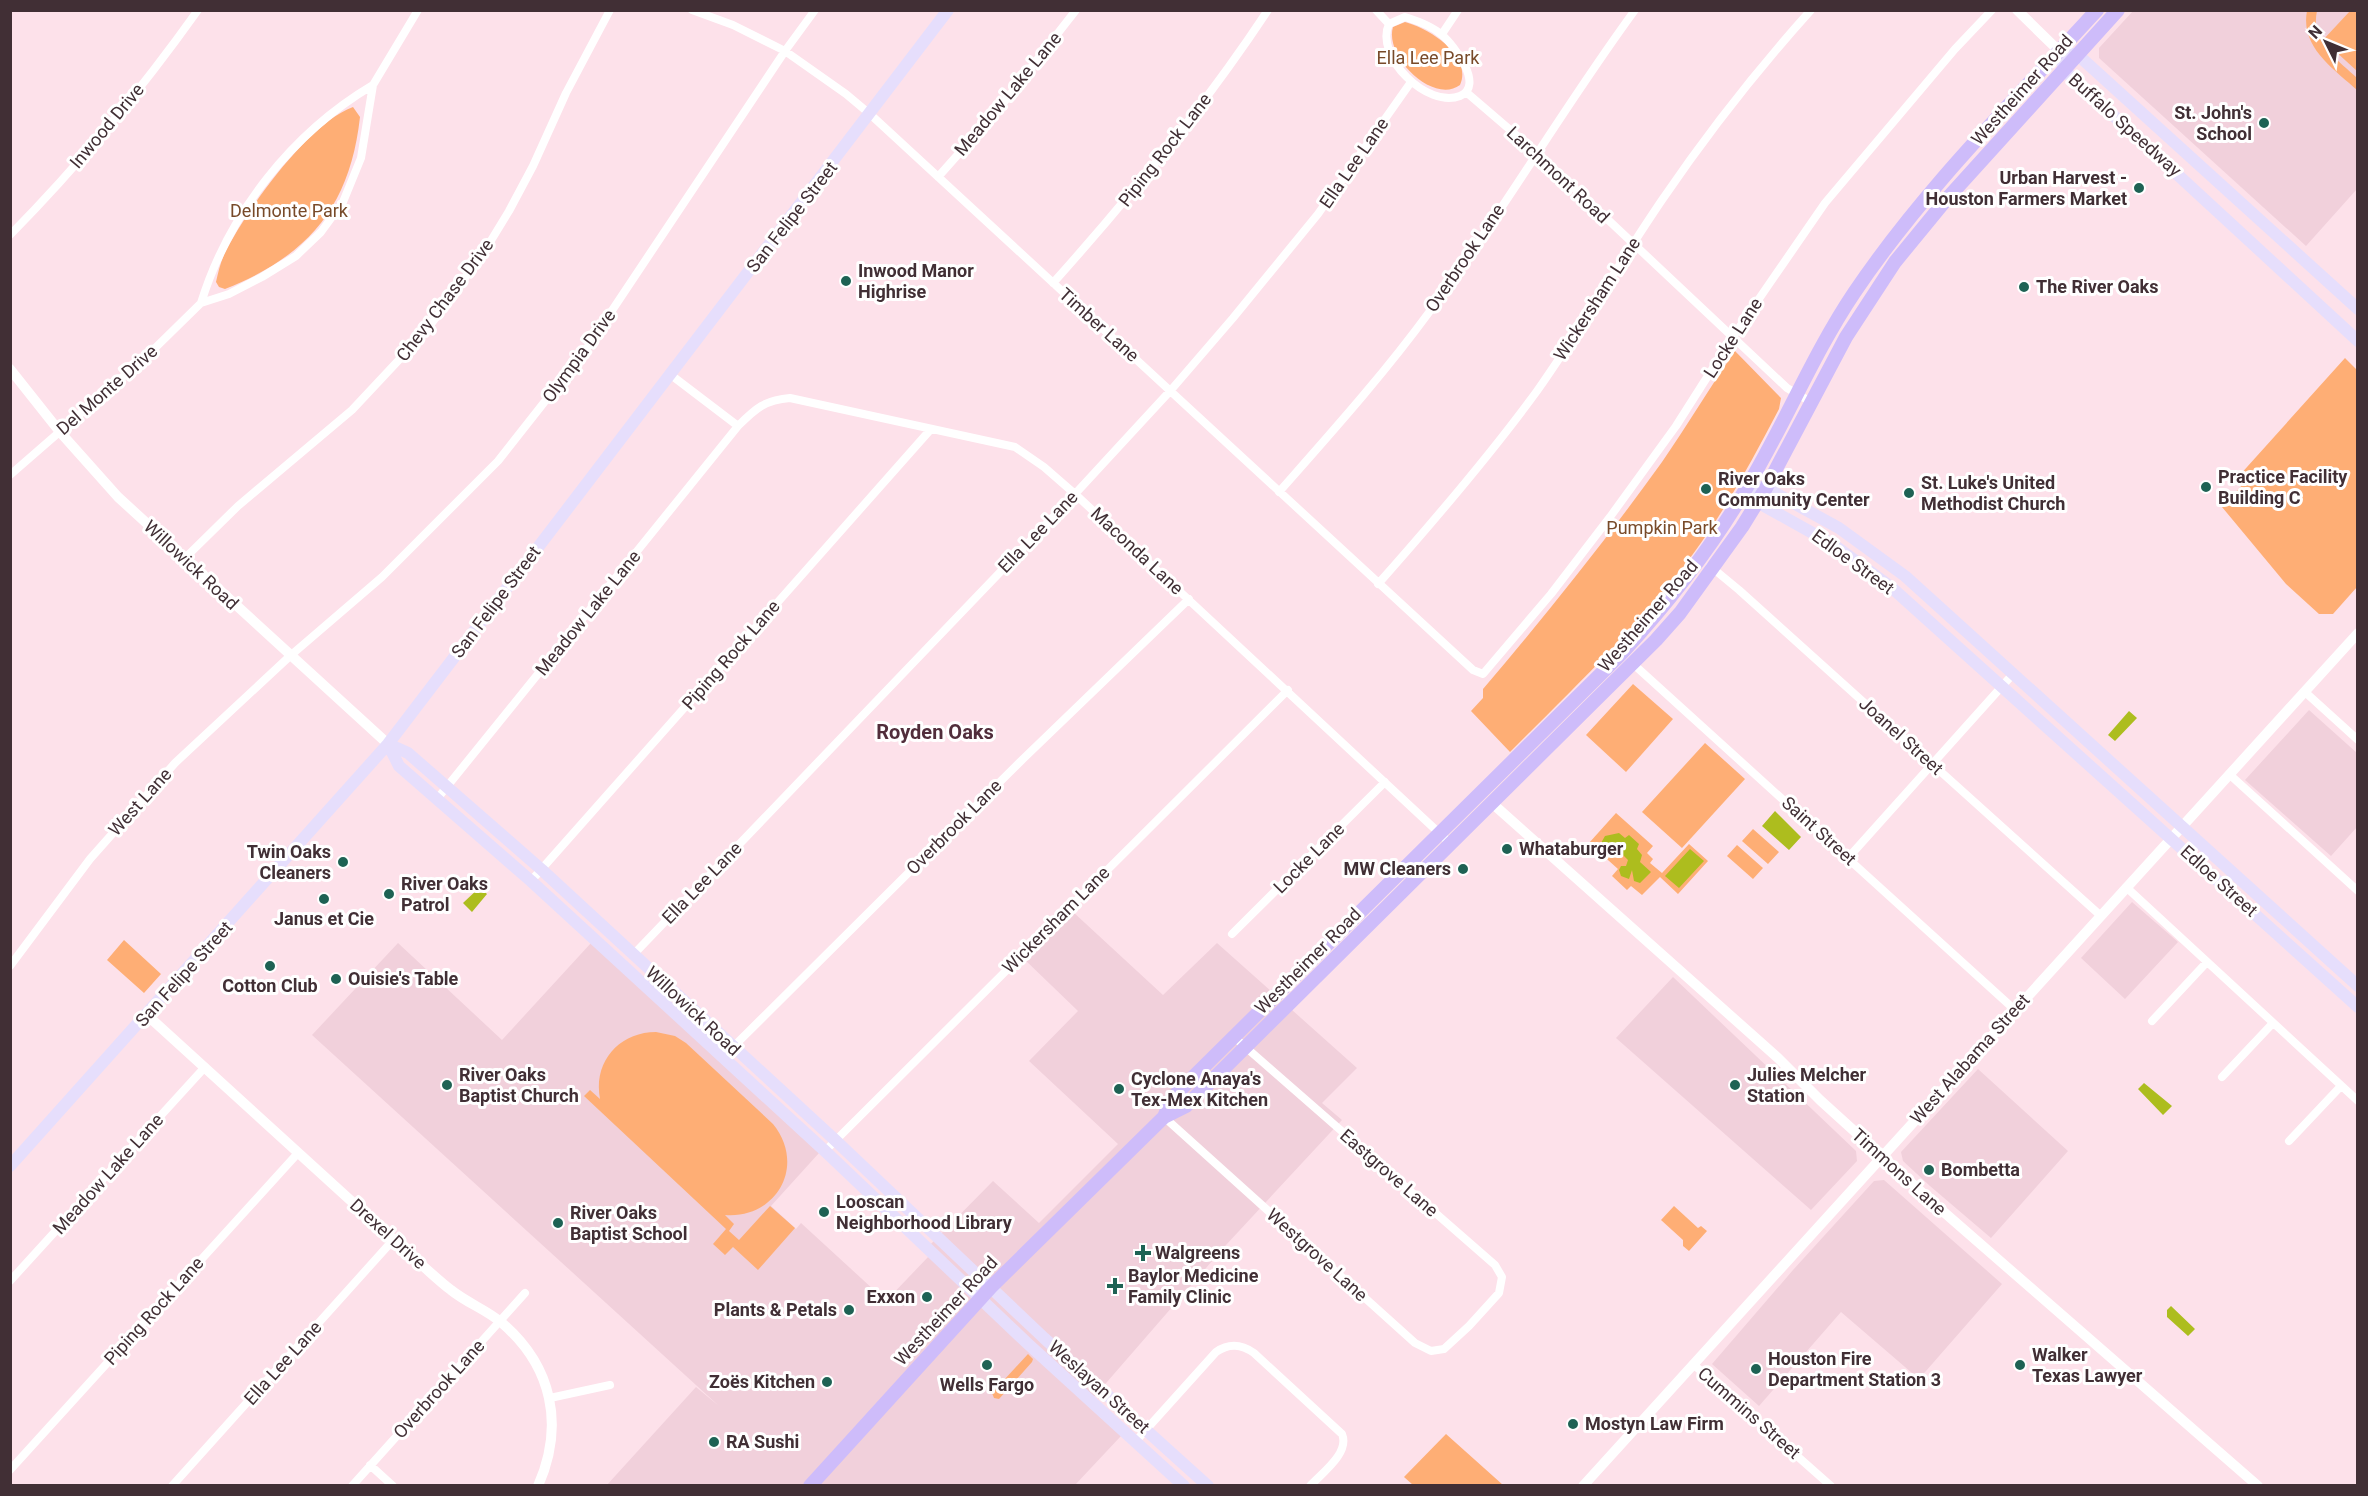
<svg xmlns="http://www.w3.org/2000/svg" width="2368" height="1496" font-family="Roboto,sans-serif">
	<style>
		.built { fill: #f1d0db }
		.green { fill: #feae75 }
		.water { fill: #adbd1e }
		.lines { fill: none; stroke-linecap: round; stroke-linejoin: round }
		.minor { stroke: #fff; stroke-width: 8 }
		.tertiary { stroke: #fff; stroke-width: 10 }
		.secondary { stroke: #e6defc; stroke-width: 12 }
		.primary { stroke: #cebcfa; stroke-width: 14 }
		.poi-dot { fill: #1e6254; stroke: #fff; stroke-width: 2 }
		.labels { text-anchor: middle; stroke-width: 6; stroke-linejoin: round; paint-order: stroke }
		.park-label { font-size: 18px; fill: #784a29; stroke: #fff }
		.street-label { font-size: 18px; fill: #412f35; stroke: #fff }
		.poi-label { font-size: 18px; font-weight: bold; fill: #412f35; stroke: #fff; text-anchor: start }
		.neighbourhood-label { font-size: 20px; font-weight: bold; fill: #512d3b; stroke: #fff }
	</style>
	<rect width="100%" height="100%" fill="#fde1ea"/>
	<!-- built -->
	<path class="built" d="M2133,11H2357V189L2306,246L2099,58V48Z
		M2309,710L2357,753V827L2331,856L2245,780Z
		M2132,902L2178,942L2125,999L2081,958Z
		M1072,911L1163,995L1217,943L1357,1068L1322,1103L1342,1120L1226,1245L1087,1405L1121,1436L1075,1485L606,1486L696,1387L719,1406L312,1035L398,943L502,1040L591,943L819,1153L771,1206L796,1229L801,1223L886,1301L929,1256L924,1251L993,1181L1039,1223L1118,1144L1029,1061L1078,1011L1024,959Z
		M1673,977L1856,1151L1857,1161L1811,1210L1616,1038Z
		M1978,1069L2068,1151L1991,1238L1930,1186L1903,1161L1901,1152Z
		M1884,1180L2002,1284L1919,1379L1841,1312L1759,1406L1712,1364L1793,1270L1874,1181Z"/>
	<!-- green -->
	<path class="green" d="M2307,11H2317C2310,42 2337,59 2357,78V90C2334,69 2300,47 2307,11Z
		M2350,11H2357V71L2323,40Z
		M1405,22C1428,28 1473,55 1460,85C1433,105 1384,56 1393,27Z
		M353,107L360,117C350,207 308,256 225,289L219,287L216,282C218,273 220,264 224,255C244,213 308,123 353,107Z
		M1735,351L1781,398L1779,409C1753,459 1726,509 1693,554C1639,626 1574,688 1510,752L1471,711L1483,698V689C1546,615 1606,540 1662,462C1687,426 1710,387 1735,351Z
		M2345,358L2357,370V587L2333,614H2319L2286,584L2222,507L2244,483L2238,477Z
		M1633,684L1673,719L1626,772L1586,735Z
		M1705,743L1745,779L1682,848L1642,812Z
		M1616,813L1653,846L1647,853L1653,859L1650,863L1662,873L1689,844L1708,861L1678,894L1660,877L1642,895L1631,886L1627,890L1612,876L1618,869L1589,843Z
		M1753,829L1779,852L1768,864L1742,841Z
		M1737,845L1763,868L1753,879L1727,856Z
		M124,940L161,974L144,993L107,960Z
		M656,1032L675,1036L686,1043L773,1124C807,1166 776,1219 725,1215L734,1224L729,1231L739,1240L770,1206L795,1228L758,1270L733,1247L725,1255L713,1244L726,1229L584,1096L590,1090L600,1099C593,1062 619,1032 656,1032Z
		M1674,1206L1698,1228L1701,1226L1707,1231L1689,1251L1683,1246V1240L1661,1220Z
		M1028,1354L1033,1359L1032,1362L999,1399L994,1398L992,1393Z
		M1446,1434L1503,1485H1413L1404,1477Z"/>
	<!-- water -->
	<path class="water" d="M2129,711L2137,718L2115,741L2108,735Z
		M1775,811L1801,837L1789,850L1762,826Z
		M1619,833L1625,838L1629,835L1639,844L1637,849L1642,855L1640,862L1651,872L1640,883L1634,881L1632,870L1629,879L1621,876L1619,870L1621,866H1626L1628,860L1619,851L1605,848L1601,843L1605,836Z
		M1690,849L1704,861L1679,888L1665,876Z
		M480,887L487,894L472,912L463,903Z
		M2144,1083L2172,1106L2163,1115L2138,1089Z
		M2171,1306L2195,1329L2188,1336L2167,1317V1310Z"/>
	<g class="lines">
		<!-- minor -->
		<path class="minor" d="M692,10L733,25L785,51L846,94L871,115L1473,670L1483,674L1551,594L1610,517L1676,426L1732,338L1825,203L1955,49L1992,10
			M1376,10L1389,24
			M1405,17C1418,21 1432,26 1442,35C1454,45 1485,86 1460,96C1428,109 1374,57 1389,24Z
			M1442,34L1458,10
			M1466,92L1537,153L1787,388L1811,402
			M938,177L1001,106L1076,10
			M10,235C79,165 141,90 198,10
			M1053,283C1130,197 1204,107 1268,10
			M201,303C229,213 292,133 373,85
			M671,375L738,426
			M10,475L149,354L201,303L229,294L262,277L296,256L321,232L343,202L361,158L373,85L418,10
			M1279,492C1331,433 1384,374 1430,311C1502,213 1563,108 1635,10
			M184,559L238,506L352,410L426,331L484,252L509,211L533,166L566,93L610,10
			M1710,566L1739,590L2101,916
			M1378,584C1433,522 1488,458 1537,391C1581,329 1619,263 1662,200C1707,134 1757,70 1811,10
			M1631,662L2015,1010
			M2305,692L2358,740
			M2229,774L2358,891
			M437,799L738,426C756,408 765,400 790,398L1015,447L1044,467L1075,494L1451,844
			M1848,858L2013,674
			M531,881L931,429
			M2126,887L2358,1101
			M1232,934L1385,782
			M633,955L1075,494L1171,390L1233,318L1318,214L1411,82
			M10,966L90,859L175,763L290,656L382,577L498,461L587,348L785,51L815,10
			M2152,1021L2207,962
			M722,1058L1023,759L1189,599
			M2222,1077L2273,1023
			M1164,1117L1415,1343L1431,1351L1444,1349L1469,1326L1499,1293L1502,1277L1495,1265L1234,1037
			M2289,1141L2341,1086
			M825,1151L1288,690
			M10,1281L205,1067
			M1693,1364L1831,1486
			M550,1398L610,1385
			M1135,1442L1216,1352C1229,1343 1241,1344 1254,1353L1342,1434C1350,1453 1322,1473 1310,1486
			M370,1465L393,1486
			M10,1470L298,1153
			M172,1486L394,1239
			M352,1486L525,1293"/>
		<!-- tertiary -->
		<path class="tertiary" d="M2017,10L2059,51
			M10,369L60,432L118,497L388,744
			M1493,804L1778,1058L1820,1100L1938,1207L2258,1486
			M147,1015L416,1260C428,1270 439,1281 451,1290C467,1303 487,1310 502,1323C552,1366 565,1425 538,1486
			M1583,1486L2358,633"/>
		<!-- secondary -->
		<path class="secondary" d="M2358,309L2078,55L2059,51L2064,70L2358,341
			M1748,486L1757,502L1834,545L1891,587L2358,1007
			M1758,487L1766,488L1839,528L1905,576L2358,986
			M388,744L408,753L542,870L835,1140L1044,1338L1208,1486
			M388,744L399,766L531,881L825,1151L1027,1343L1184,1486
			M10,1166L388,744L948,10"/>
		<!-- primary -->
		<path class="primary" d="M1164,1117L1172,1098L1622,653C1669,602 1712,547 1747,487C1785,424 1813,354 1854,293C1924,189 2013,102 2097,10
			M810,1486L991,1287L1164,1117L1186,1106L1656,640L1680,613L1742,527L1766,488L1846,337L1895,262L1945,201L2118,10"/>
	</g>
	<!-- markers -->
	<g class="poi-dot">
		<circle cx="2264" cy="123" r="6"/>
		<circle cx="2139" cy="188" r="6"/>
		<circle cx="846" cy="281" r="6"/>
		<circle cx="2024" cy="287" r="6"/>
		<circle cx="2206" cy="487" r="6"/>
		<circle cx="1706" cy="489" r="6"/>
		<circle cx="1909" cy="493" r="6"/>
		<circle cx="1507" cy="849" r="6"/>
		<circle cx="343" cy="862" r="6"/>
		<circle cx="1463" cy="869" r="6"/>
		<circle cx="389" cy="894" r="6"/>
		<circle cx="324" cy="899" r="6"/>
		<circle cx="270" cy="966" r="6"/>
		<circle cx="336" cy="979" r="6"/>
		<circle cx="447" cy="1085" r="6"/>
		<circle cx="1735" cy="1085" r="6"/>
		<circle cx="1119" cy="1089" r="6"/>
		<circle cx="1929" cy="1170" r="6"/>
		<circle cx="824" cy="1212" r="6"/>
		<circle cx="558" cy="1223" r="6"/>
		<path d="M1140 1244h6v6h6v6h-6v6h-6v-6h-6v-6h6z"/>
		<path d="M1112 1277h6v6h6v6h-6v6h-6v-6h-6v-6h6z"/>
		<circle cx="927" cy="1297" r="6"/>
		<circle cx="849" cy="1310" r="6"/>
		<circle cx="987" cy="1365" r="6"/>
		<circle cx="2020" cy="1365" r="6"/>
		<circle cx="1756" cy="1369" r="6"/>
		<circle cx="827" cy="1382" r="6"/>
		<circle cx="1573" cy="1424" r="6"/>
		<circle cx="714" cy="1442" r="6"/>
	</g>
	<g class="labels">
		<!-- park labels -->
		<g class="park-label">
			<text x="1428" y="64">Ella Lee Park</text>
			<text x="289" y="217">Delmonte Park</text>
			<text x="1662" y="534">Pumpkin Park</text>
		</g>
		<!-- street labels -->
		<g class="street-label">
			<text transform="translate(2022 90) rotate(-48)" y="6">Westheimer Road</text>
			<text transform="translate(1008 94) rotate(-50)" y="6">Meadow Lake Lane</text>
			<text transform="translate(2125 125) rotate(42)" y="6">Buffalo Speedway</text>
			<text transform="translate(107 126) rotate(-50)" y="6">Inwood Drive</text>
			<text transform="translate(1165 150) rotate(-52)" y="6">Piping Rock Lane</text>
			<text transform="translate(1354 163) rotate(-55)" y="6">Ella Lee Lane</text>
			<text transform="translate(1558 175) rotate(43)" y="6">Larchmont Road</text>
			<text transform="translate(792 217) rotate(-52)" y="6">San Felipe Street</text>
			<text transform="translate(1465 258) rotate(-56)" y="6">Overbrook Lane</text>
			<text transform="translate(1597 299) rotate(-57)" y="6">Wickersham Lane</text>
			<text transform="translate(445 300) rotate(-53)" y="6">Chevy Chase Drive</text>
			<text transform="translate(1099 325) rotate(42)" y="6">Timber Lane</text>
			<text transform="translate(1733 338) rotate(-57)" y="6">Locke Lane</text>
			<text transform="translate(579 356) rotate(-54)" y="6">Olympia Drive</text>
			<text transform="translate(107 390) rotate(-41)" y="6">Del Monte Drive</text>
			<text transform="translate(1038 532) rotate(-46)" y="6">Ella Lee Lane</text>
			<text transform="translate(1137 551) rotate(43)" y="6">Maconda Lane</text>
			<text transform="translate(1853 562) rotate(36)" y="6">Edloe Street</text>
			<text transform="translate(191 565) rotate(43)" y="6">Willowick Road</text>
			<text transform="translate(496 602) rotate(-53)" y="6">San Felipe Street</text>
			<text transform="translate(588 613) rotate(-51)" y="6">Meadow Lake Lane</text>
			<text transform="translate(1648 616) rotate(-49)" y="6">Westheimer Road</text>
			<text transform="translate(731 655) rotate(-49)" y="6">Piping Rock Lane</text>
			<text transform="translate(1901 736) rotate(42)" y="6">Joanel Street</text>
			<text transform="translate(140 802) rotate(-48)" y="6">West Lane</text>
			<text transform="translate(954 827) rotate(-45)" y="6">Overbrook Lane</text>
			<text transform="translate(1819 831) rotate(42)" y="6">Saint Street</text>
			<text transform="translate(1309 858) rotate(-45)" y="6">Locke Lane</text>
			<text transform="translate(2219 881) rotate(42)" y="6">Edloe Street</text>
			<text transform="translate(702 883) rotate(-46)" y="6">Ella Lee Lane</text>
			<text transform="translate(1056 920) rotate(-45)" y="6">Wickersham Lane</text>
			<text transform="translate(1308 961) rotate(-45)" y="6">Westheimer Road</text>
			<text transform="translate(184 974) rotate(-48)" y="6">San Felipe Street</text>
			<text transform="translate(693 1011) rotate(43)" y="6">Willowick Road</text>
			<text transform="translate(1970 1059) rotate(-48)" y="6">West Alabama Street</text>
			<text transform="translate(1899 1172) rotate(42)" y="6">Timmons Lane</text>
			<text transform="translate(1389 1173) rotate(41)" y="6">Eastgrove Lane</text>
			<text transform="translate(108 1174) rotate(-48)" y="6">Meadow Lake Lane</text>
			<text transform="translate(388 1234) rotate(42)" y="6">Drexel Drive</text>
			<text transform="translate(1317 1255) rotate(42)" y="6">Westgrove Lane</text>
			<text transform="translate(154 1311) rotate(-48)" y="6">Piping Rock Lane</text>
			<text transform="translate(946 1311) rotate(-47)" y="6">Westheimer Road</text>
			<text transform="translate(283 1363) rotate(-48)" y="6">Ella Lee Lane</text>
			<text transform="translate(1099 1387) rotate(42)" y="6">Weslayan Street</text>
			<text transform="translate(439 1389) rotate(-48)" y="6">Overbrook Lane</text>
			<text transform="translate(1749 1413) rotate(41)" y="6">Cummins Street</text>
		</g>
		<!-- poi labels -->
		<g class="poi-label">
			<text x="2252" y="119" text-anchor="end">St. John's<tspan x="2252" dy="21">School</tspan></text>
			<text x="2127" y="184" text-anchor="end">Urban Harvest -<tspan x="2127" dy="21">Houston Farmers Market</tspan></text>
			<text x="858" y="277">Inwood Manor<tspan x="858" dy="21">Highrise</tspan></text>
			<text x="2036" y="293">The River Oaks</text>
			<text x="2218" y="483">Practice Facility<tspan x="2218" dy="21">Building C</tspan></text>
			<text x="1718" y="485">River Oaks<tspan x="1718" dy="21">Community Center</tspan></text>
			<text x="1921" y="489">St. Luke's United<tspan x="1921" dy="21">Methodist Church</tspan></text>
			<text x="1519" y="855">Whataburger</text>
			<text x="331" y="858" text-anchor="end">Twin Oaks<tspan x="331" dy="21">Cleaners</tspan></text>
			<text x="1451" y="875" text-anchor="end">MW Cleaners</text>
			<text x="401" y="890">River Oaks<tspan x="401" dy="21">Patrol</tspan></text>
			<text x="324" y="925" text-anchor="middle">Janus et Cie</text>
			<text x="348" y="985">Ouisie's Table</text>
			<text x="270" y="992" text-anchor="middle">Cotton Club</text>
			<text x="459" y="1081">River Oaks<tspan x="459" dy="21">Baptist Church</tspan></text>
			<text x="1747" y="1081">Julies Melcher<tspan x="1747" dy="21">Station</tspan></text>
			<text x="1131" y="1085">Cyclone Anaya's<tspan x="1131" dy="21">Tex-Mex Kitchen</tspan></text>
			<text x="1941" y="1176">Bombetta</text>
			<text x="836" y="1208">Looscan<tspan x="836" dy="21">Neighborhood Library</tspan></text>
			<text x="570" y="1219">River Oaks<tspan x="570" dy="21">Baptist School</tspan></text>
			<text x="1155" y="1259">Walgreens</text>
			<text x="1128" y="1282">Baylor Medicine<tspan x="1128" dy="21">Family Clinic</tspan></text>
			<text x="915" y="1303" text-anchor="end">Exxon</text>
			<text x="837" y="1316" text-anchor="end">Plants &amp; Petals</text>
			<text x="2032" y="1361">Walker<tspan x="2032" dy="21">Texas Lawyer</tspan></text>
			<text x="1768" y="1365">Houston Fire<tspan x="1768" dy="21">Department Station 3</tspan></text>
			<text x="815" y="1388" text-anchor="end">Zoës Kitchen</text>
			<text x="987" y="1391" text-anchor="middle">Wells Fargo</text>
			<text x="1585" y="1430">Mostyn Law Firm</text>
			<text x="726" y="1448">RA Sushi</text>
		</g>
		<!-- neighbourhood labels -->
		<g class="neighbourhood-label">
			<text x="935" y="739">Royden Oaks</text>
		</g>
	</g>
	<!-- border -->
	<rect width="2368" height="1496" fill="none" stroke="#412f35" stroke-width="24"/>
	<!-- north arrow -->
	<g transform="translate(2326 42) rotate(313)" stroke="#ffffff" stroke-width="4.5" paint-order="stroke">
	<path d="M0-4.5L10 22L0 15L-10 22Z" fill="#412f35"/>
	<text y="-9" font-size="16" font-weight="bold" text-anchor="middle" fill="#412f35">N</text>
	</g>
</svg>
